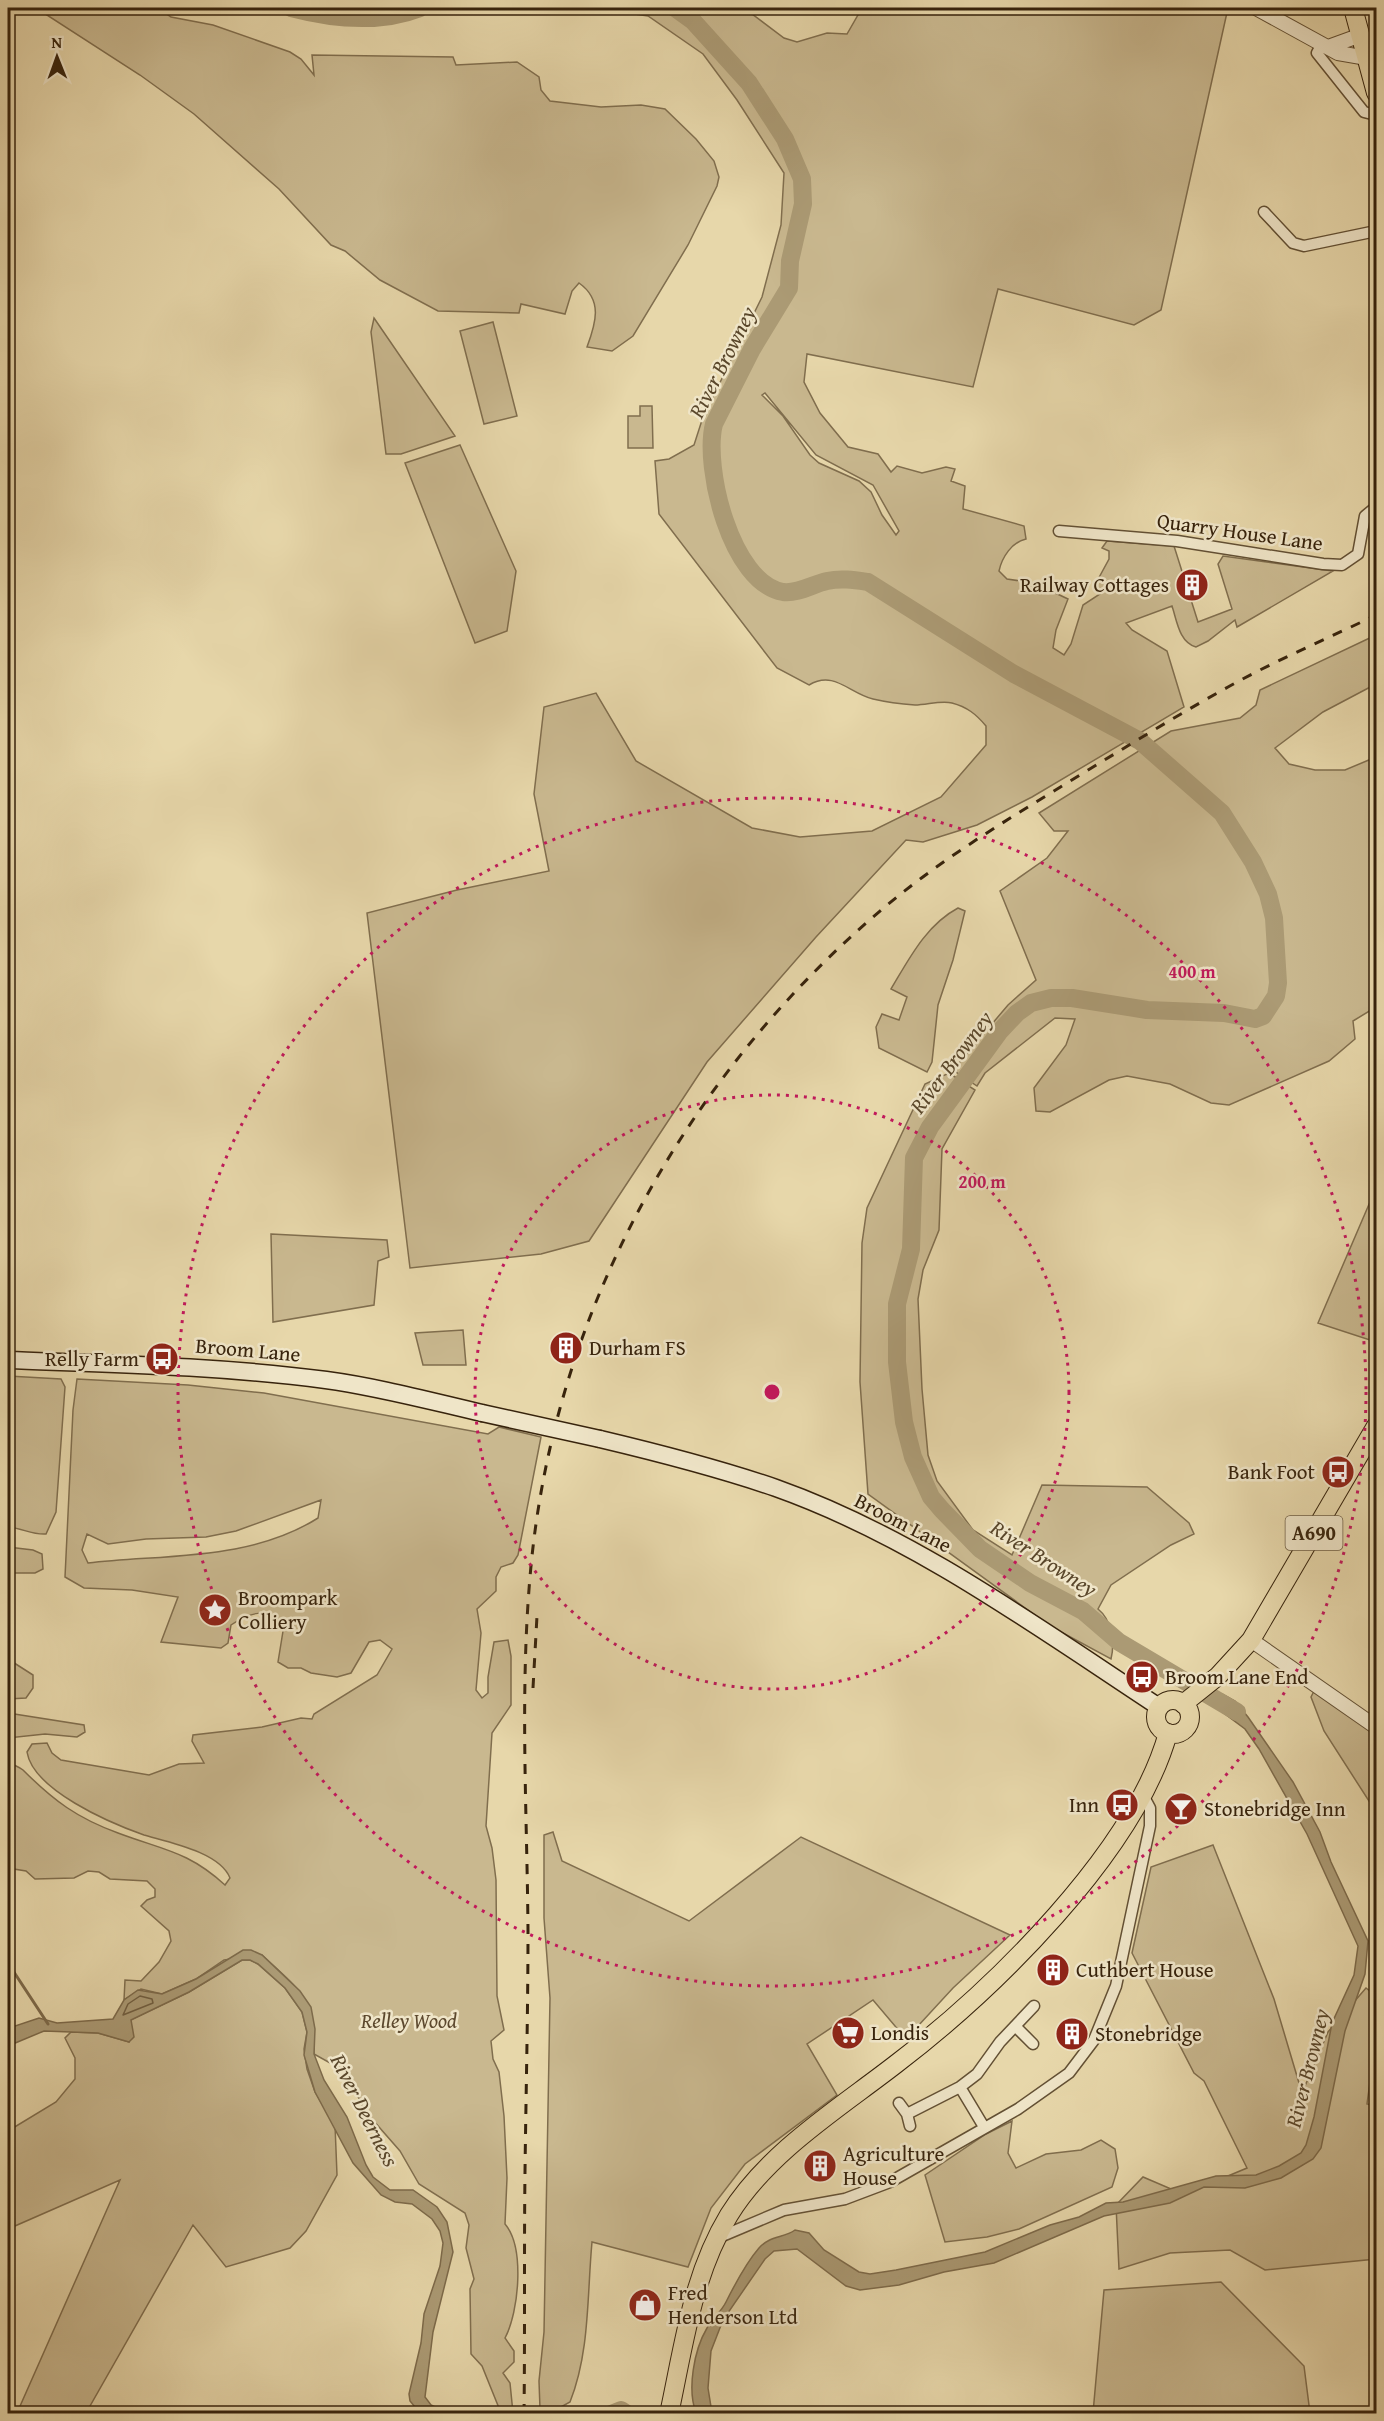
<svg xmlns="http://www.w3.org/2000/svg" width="1384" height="2421" font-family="'Gentium Book Plus',serif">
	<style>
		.green { fill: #c9b88f; stroke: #806e4e; stroke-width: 1.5; fill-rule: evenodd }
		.water { fill: #ab9a74; stroke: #7d6a4a; stroke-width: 1.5 }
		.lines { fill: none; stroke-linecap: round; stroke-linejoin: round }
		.shore { stroke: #715e40; stroke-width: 1.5 }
		.stream { stroke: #7d6a4a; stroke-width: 3 }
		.river { stroke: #ab9a74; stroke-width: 18 }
		.minor-casing { stroke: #635034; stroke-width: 13 }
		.tertiary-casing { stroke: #635034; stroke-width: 16 }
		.secondary-casing { stroke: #37230c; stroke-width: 19 }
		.primary-casing { stroke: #37230c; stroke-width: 20 }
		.trunk-casing { stroke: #37230c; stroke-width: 20 }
		.minor { stroke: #efe5c8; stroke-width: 10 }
		.tertiary { stroke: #efe5c8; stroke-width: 14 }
		.secondary { stroke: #efe5c8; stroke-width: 16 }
		.primary { stroke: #e7d7aa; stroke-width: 18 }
		.trunk { stroke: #e7d7aa; stroke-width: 18 }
		.rail { stroke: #37230c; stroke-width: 3; stroke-dasharray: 10 10; stroke-linecap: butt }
		.secondary-bridge-casing { stroke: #37230c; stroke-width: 19; stroke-linecap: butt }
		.secondary-bridge { stroke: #efe5c8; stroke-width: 16 }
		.ring { fill: none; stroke: #c2185b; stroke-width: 3; stroke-dasharray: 3 6 }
		.labels { text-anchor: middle; stroke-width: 5; stroke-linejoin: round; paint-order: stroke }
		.shield { fill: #efe5c8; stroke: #6e5d44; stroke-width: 1.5 }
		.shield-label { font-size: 20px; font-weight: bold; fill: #37230c }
		.street-label { font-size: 21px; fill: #37230c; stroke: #efe5c8 }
		.poi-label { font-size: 21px; fill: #37230c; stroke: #efe5c8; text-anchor: start }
		.park-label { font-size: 21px; font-style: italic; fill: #5c482d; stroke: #efe5c8 }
		.water-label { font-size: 22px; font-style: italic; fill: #5a472b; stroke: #efe5c8 }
		.centre { fill: #c2185b; stroke: #efe5c8; stroke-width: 3 }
		.ring-label { font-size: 18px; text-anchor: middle; font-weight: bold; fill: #c2185b; stroke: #efe5c8; stroke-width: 5; stroke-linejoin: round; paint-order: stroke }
	</style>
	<rect width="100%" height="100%" fill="#e7d7aa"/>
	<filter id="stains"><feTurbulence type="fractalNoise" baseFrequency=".00333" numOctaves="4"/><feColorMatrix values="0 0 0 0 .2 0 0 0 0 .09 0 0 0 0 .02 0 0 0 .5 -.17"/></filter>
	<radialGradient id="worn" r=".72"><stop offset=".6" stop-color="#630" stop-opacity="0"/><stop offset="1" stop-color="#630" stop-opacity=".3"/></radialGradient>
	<!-- green -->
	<path class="green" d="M36,8H158L171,17L213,25L290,52L301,59L314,75L312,55L453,57L456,65L517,62L539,77L541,90L550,101L601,107L641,105L665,109L696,139L714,161L719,177L717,186L688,245L633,336L612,351L587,347C596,323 603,300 579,283L572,291L565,314L521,304L519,313L438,311L380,280L345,251L331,245L279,189L194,114L140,75Z
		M595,8H744L784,38L797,42L827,33L847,34L862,8H1228L1161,310L1134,325L998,289L973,387L807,354L804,382L820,413L848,447L878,454L891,472L897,466L922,473L946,467L955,469L951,481L965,486L963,509L1024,526L1026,539C1012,542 1002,557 999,571L1007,579L1034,583L1068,599L1056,630L1053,648L1064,655L1071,644L1083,605L1100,594L1096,583L1109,559V551L1102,548L1107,541L1174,546L1198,622L1232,609L1218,564L1223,556L1333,571L1237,627L1235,620L1208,641L1196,647C1179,642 1177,621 1172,606L1126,623L1132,630L1167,651L1184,707L1032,797L977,825L923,842L906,840L816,937L707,1062L589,1241L541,1254L410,1268L367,913L457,890L549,871L534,794L544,707L596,693L636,761L752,828L800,837L872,831L941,797L986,745V726C976,714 967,707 952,703C941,700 927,705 915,705C901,704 886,702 873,699C849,693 834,670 809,685L777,668L659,514L655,461L669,459L694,445L703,417L762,297L781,225L784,173L737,100L703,54L648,16ZM765,393L816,455L873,485L899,531L896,535L882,515L871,492L859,481L819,463L810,455L783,416L762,395Z
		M374,318L455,436L401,454H386L371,332Z
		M493,322L517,416L484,424L460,331Z
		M640,406H652L653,448H628V416H640Z
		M460,445L516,571L507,631L475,643L405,463Z
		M1376,635V684L1323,712L1275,748L1289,764L1315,770H1345L1376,757V1007L1353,1021L1355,1039L1329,1061L1229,1105L1211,1103L1170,1084L1127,1076L1109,1080L1050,1112L1036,1111L1034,1088L1066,1045L1075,1019L1055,1018L985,1073L977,1086L953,1070L1008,1005L1036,980L1000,891L1047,858L1068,831H1054L1039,813L1171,731L1240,718L1256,705L1260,690Z
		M958,908L965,911L953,960L938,1005L932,1062L927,1072L879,1048L876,1027L882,1014L899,1020L907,997L891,989C909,959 926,925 958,908Z
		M949,1073L975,1090L942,1149L939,1230L923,1270L918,1299L922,1389L928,1455L937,1481L973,1530L1012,1555L1042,1485L1147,1487L1189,1523L1194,1534L1171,1545L1111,1585L1098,1609C1112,1620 1115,1643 1111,1659L1050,1626L868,1494L860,1382L862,1243L867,1208L925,1084Z
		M1376,1188V1342L1318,1323Z
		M271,1234L387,1240L389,1257L378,1261L374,1305L273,1322Z
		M463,1330L466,1365H423L415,1333Z
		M8,1376L61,1379L65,1387L56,1512L46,1534C32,1535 22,1528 8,1527Z
		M77,1379L188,1385L264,1393L488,1434L499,1427L541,1437L518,1555L513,1563L501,1567L496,1577V1591L477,1609L481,1633L476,1690L482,1698L488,1693V1677L494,1642L508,1640L511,1656V1705L492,1733L486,1826L492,1848L496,1880L497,1996L504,2030L491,2041L493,2059L499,2072L504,2116L507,2178L505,2224C525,2247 519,2312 505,2338L514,2351V2362L503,2373L510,2383L513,2413H501L482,2366L471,2354L470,2289L474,2279L466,2248L469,2225L465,2213L419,2184L400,2151L365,2111L351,2082L341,2069L314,2054C316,1998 300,1991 262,1955L224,1960L196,1979L162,1994L141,1989L124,2000L125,1980L141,1981L159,1962L171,1941L169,1931L141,1906L147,1900L155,1897V1889L147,1881L110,1879L99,1872L88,1871L74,1878L35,1879L26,1871L14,1869C5,1850 18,1828 11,1809L8,1808V1761C12,1765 18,1766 23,1770C54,1801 77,1818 118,1833C163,1850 188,1851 225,1885L230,1878C220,1852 168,1842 144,1835C110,1823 33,1790 27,1752L32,1744L47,1743L52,1753L61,1760L149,1775L179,1764L204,1763L192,1741L193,1735L262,1727L301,1718L312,1719L314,1714L377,1675L392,1649L380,1640L369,1642L351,1673L337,1677L311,1673L301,1668H288L278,1662L284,1625C269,1606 248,1613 231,1625L228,1643L221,1648L161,1642L178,1597L132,1590L84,1588L65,1577L73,1410ZM321,1500L318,1518C250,1561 165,1554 88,1563L82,1550L87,1534L108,1544L146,1539L206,1537L236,1531Z
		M8,1547L33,1550L42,1554L43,1569L35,1573H8Z
		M8,1659L33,1675V1688L26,1698L8,1699Z
		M1315,1689L1376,1732V1812L1324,1731L1311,1697Z
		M8,1713L84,1725L85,1732L77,1737L45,1734L8,1738Z
		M553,1832L562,1861L689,1921L801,1837L1010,1935L953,1988L906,2039L873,2000L807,2044L837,2095L745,2164L711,2208L688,2267L592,2242C587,2295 590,2352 570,2402L561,2407L540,2409L539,2381L544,2332L550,1998L544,1918V1835Z
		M1213,1845L1274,1999L1302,2093L1328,2032L1366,1988L1376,1996V2038L1367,2104L1376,2106V2259L1265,2270L1230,2250L1170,2253L1119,2269L1116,2205L1143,2177L1178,2192L1216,2181L1247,2168L1204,2081L1194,2073L1132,1953L1151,1867Z
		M242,1960H250L258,1964L285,1988L302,2012L307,2032L304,2049L307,2069L315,2092L335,2125L337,2175L306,2231L290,2248L226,2267L193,2225L86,2413H17L120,2180L8,2229V2131L56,2102L75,2079V2058L65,2038L71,2032L98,2033L129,2042L130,2020L189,1992Z
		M1012,2121L1008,2153L1016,2168L1046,2154L1081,2150L1101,2140L1115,2149L1118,2168L1112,2187L1019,2229L987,2237L945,2242L925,2175L986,2134Z
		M1221,2282L1304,2366L1310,2413H1093L1104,2290Z"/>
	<!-- water -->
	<path class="water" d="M1222,1694L1235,1701L1248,1717L1293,1782L1320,1832L1331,1862L1368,1941L1365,1974L1345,2031L1321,2148L1313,2159L1281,2178L1245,2188L1204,2187L1170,2203L1104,2216L994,2263L944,2272L899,2285L860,2290L846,2286L797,2249L774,2251L765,2259L723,2320L711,2351L708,2388L712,2413H696C687,2389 694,2350 707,2328C712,2319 721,2312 726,2302C735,2284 746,2263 759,2248C769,2236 784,2238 795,2230L809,2233L824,2250L859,2272L870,2274L896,2270L985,2252L1050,2225L1079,2217L1106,2203L1123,2202L1216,2176L1256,2175L1279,2166L1301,2153L1306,2145L1314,2117L1332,2023L1354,1975L1358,1946L1307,1834L1259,1749L1245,1729L1213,1705Z
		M243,1950H251L262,1955L300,1991L311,2007L315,2029L314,2054L324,2080L347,2117L366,2165L373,2177L390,2190H413L437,2207L447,2222L453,2252L433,2332L425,2397L431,2405L448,2413H420L410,2401L409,2394L421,2343L424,2314L440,2266L443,2243L440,2231L432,2219L412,2204L395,2202L381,2195L353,2163L315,2092L304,2055L307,2032L302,2012L285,1988L258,1964L250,1960H242L189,1992L131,2020L134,2037L129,2042L98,2033L44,2031L8,2046L9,2028L39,2018L57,2023L113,2019L124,2000L138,1990L162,1994L196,1979Z"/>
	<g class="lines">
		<!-- shore -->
		<path class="shore" d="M140,1996L152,1999L153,2003L123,2015L128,2004Z"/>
		<!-- stream -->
		<path class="stream" d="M8,1963L48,2024"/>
		<!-- river -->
		<path class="river" d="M291,8C333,19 379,24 420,8
			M675,8L693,21L749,83L785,139L802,179L803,204L790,261L789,288L752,349L714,424C703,467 731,583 783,592C798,594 813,584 827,581C841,578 854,580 868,582L1014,674L1140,741L1222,813L1253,862L1268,894L1274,918L1278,983L1276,996L1263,1016L1255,1019L1224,1013L1147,1010L1072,998H1051L1031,1003L1017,1013L1000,1031L930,1127L914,1158L911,1249L897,1304V1362L904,1422L913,1457L931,1497L942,1510L980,1549L1030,1583L1083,1611L1119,1642L1237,1712
			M611,2414L621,2410L627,2414"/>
		<defs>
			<path id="minor" d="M1322,44L1317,53L1364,112L1376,115
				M1264,212L1293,243L1304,246L1376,231
				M1059,531L1177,541L1323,564L1342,565L1358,554L1365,516L1376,507
				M1016,2027L1033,2044
				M960,2087L984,2127
				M899,2103L907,2114L910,2126
				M907,2114L960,2087L977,2074L1000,2042L1034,2006
				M720,2237L784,2210L845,2199L890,2182L1018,2109L1069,2073L1094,2040L1116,1986L1150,1826V1808L1143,1795"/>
			<path id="tertiary" d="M1256,8L1338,53L1367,58
				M1328,47L1361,35
				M1251,1640L1376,1727"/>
			<path id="secondary" d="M8,1360C114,1364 220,1366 326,1380C378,1387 430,1401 482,1413
				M600,1439C659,1453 718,1468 776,1488C914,1537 1037,1627 1159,1707"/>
			<path id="primary" d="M1156 1717a17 17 0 1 1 34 0a17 17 0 1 1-34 0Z
				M1183,1704L1218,1676L1251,1640L1376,1426
				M669,2414C684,2345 692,2276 729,2215C768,2152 838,2109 896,2064C993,1990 1135,1852 1168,1733"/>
			<path id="trunk" d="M1353,8L1376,93"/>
		</defs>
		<!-- minor casing -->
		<use href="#minor" class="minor-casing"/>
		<!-- tertiary casing -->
		<use href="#tertiary" class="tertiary-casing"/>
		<!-- secondary casing -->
		<use href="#secondary" class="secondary-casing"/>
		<!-- primary casing -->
		<use href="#primary" class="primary-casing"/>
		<!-- trunk casing -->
		<use href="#trunk" class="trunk-casing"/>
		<!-- minor -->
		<use href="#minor" class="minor"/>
		<!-- tertiary -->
		<use href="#tertiary" class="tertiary"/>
		<!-- secondary -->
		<use href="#secondary" class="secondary"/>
		<!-- primary -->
		<use href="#primary" class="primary"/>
		<!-- trunk -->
		<use href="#trunk" class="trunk"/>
		<!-- rail -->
		<path class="rail" d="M533,1688L537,1616
			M524,2414C525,2333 524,2252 525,2172C526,2091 528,2010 528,1930C527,1806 519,1680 532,1556C559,1302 691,1069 886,906C942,859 1005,821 1067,783C1121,750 1174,717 1228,687C1276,660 1327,639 1376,615"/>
		<defs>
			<path id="secondary-bridge" d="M482,1413L600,1439"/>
		</defs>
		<!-- secondary-bridge casing -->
		<use href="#secondary-bridge" class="secondary-bridge-casing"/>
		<!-- secondary-bridge -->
		<use href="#secondary-bridge" class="secondary-bridge"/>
	</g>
	<!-- distance rings -->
	<g class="ring">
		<circle cx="772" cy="1392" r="297"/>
		<circle cx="772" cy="1392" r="594"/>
	</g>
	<!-- icons -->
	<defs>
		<symbol id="building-disc" viewBox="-11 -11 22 22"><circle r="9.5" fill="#8f2418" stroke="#efe5c8"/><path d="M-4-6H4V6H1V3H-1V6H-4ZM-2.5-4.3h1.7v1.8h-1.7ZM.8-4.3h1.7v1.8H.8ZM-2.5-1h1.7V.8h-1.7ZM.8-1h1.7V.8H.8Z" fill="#fff"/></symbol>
		<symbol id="bus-disc" viewBox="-11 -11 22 22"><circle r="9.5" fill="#8f2418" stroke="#efe5c8"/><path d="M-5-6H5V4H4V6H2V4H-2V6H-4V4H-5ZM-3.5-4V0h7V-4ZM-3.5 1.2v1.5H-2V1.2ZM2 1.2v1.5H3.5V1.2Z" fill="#fff"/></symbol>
		<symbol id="sight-disc" viewBox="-11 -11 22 22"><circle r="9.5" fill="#8f2418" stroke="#efe5c8"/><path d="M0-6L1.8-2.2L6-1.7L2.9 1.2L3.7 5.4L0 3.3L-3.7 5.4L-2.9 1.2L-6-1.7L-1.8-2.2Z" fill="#fff"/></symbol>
		<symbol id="bar-disc" viewBox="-11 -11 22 22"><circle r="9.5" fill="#8f2418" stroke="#efe5c8"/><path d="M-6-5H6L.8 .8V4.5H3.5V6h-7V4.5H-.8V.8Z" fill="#fff"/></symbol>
		<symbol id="supermarket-disc" viewBox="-11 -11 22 22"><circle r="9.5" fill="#8f2418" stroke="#efe5c8"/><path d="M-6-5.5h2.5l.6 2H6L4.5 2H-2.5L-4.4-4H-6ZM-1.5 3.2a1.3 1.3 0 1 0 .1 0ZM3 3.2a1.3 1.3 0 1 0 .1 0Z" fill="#fff"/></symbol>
		<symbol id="shop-disc" viewBox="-11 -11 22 22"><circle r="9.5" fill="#8f2418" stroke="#efe5c8"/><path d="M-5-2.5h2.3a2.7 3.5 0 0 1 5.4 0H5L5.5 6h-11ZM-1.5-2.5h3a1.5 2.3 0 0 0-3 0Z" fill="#fff"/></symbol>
	</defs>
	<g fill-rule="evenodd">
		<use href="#building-disc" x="1173" y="566" width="38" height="38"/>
		<use href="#building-disc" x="547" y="1329" width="38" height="38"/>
		<use href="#bus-disc" x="143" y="1340" width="38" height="38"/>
		<use href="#bus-disc" x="1319" y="1453" width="38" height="38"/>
		<use href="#sight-disc" x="196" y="1591" width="38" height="38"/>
		<use href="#bus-disc" x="1123" y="1658" width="38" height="38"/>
		<use href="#bus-disc" x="1103" y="1786" width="38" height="38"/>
		<use href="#bar-disc" x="1162" y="1790" width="38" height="38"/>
		<use href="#building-disc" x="1034" y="1951" width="38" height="38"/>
		<use href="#supermarket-disc" x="829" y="2014" width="38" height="38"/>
		<use href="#building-disc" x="1053" y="2015" width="38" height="38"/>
		<use href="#building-disc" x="801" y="2147" width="38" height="38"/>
		<use href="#shop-disc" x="626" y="2286" width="38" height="38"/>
	</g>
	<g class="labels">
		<!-- shield labels -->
		<rect class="shield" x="1285.5" y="1516" width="57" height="34" rx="4.5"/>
		<g class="shield-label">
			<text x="1314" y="1540">A690</text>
		</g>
		<!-- street labels -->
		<g class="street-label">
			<text transform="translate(1240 532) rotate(8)" y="7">Quarry House Lane</text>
			<text transform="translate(248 1350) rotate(5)" y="7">Broom Lane</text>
			<text transform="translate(903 1523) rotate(27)" y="7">Broom Lane</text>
		</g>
		<!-- poi labels -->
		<g class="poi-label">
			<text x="1169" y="592" text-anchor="end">Railway Cottages</text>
			<text x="589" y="1355">Durham FS</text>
			<text x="139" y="1366" text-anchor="end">Relly Farm</text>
			<text x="1315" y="1479" text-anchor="end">Bank Foot</text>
			<text x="238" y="1605">Broompark<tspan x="238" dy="24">Colliery</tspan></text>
			<text x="1165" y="1684">Broom Lane End</text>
			<text x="1099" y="1812" text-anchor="end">Inn</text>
			<text x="1204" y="1816">Stonebridge Inn</text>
			<text x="1076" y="1977">Cuthbert House</text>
			<text x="871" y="2040">Londis</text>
			<text x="1095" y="2041">Stonebridge</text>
			<text x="843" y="2161">Agriculture<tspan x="843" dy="24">House</tspan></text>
			<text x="668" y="2300">Fred<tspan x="668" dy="24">Henderson Ltd</tspan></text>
		</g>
		<!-- park labels -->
		<g class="park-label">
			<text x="409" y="2028">Relley Wood</text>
		</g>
		<!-- water labels -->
		<g class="water-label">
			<text transform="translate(722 362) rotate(-63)" y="8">River Browney</text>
			<text transform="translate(951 1062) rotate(-53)" y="8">River Browney</text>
			<text transform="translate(1044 1558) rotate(33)" y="8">River Browney</text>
			<text transform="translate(1307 2068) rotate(-76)" y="8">River Browney</text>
			<text transform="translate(365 2110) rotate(63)" y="8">River Deerness</text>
		</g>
	</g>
	<circle cx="772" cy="1392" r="9" class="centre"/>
	<g class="ring-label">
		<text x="1192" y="978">400 m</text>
		<text x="982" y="1188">200 m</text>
	</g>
	<!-- margin -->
	<rect width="1384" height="2421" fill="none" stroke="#e7d7aa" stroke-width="30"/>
	<rect x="9" y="9" width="1366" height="2403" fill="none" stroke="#37230c" stroke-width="3"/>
	<rect x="15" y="15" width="1354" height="2391" fill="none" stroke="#37230c" stroke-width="1.5"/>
	<!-- north arrow -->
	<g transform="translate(57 57) rotate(359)" stroke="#efe5c8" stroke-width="4.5" paint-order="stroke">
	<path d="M0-4.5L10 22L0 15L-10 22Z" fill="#37230c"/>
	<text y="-9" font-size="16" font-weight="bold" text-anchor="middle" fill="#37230c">N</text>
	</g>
	<rect width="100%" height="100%" filter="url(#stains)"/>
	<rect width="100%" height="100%" fill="url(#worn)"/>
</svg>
